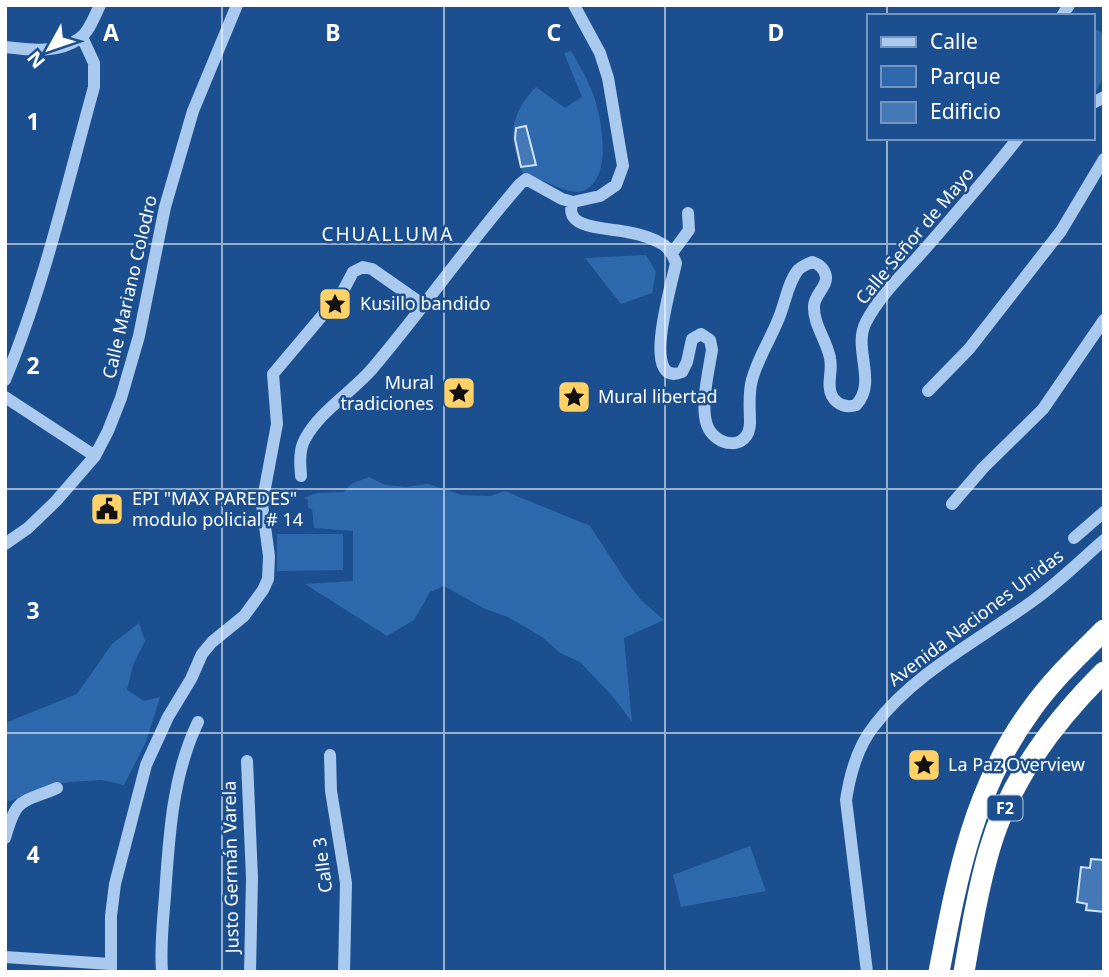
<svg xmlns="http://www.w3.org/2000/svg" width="1109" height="977" font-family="'Noto Sans',sans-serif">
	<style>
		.green { fill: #2e69ad }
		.building { fill: #4478b7; stroke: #cfe3fa; stroke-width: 2 }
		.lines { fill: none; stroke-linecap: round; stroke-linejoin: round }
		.minor { stroke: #a9c9ee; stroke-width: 12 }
		.highway { stroke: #fff; stroke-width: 21 }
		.grid { fill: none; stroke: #fff; stroke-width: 2; stroke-opacity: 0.55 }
		.labels { text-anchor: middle; stroke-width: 5; stroke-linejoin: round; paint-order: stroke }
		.shield { fill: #1b4f8f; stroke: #bbcadd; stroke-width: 2 }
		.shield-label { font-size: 16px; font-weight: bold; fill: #fff }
		.street-label { font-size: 18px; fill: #fff; stroke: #1b4f8f }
		.poi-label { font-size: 18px; fill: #fff; stroke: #1b4f8f; text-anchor: start }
		.neighbourhood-label { font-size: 19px; letter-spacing: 2px; fill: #fff; stroke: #1b4f8f }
		.grid-label { font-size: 23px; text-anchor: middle; font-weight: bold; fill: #fff; stroke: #1b4f8f; stroke-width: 5; stroke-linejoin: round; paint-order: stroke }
	</style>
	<rect width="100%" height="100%" fill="#1b4f8f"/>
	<!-- green -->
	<path class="green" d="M1093,28L1104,34V76L1095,93L1093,92Z
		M571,51C578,63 586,76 591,89C601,112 614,177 585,190C567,198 544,176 524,176C508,138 508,117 536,87L565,108L582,97L564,53Z
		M646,255L656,272L652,293L621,304L585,258Z
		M369,477L385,485L406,487L428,484L462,495L490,496L505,491L590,526L624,578L641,600L664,620L624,638L632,722L614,698L580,662L560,653L542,637L508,617L485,609L444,586L430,592L414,620L387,636L305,584L353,581V531L314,528L312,509L308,508V500L304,498L317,493L344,492L351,484Z
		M277,534H343V570L277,571Z
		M139,623L145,641L133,665L127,690L144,701L160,697L146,742L124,785L102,780L70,782L51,785L37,794L5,802V723L77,694L112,644Z
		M750,846L766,891L681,907L673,875Z"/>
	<!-- building -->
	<path class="building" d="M526,126L536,165L521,167L515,139L516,128Z
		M1091,859L1104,860V912L1086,910L1087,904L1077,902L1081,867L1090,868Z"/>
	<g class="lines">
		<!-- minor -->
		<path class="minor" d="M574,5L600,53L608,78L623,166L616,185L600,196L573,202C561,230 611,228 627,232C639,234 653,238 664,245C671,250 673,256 676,263C673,280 639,389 682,372L687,362L692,339L701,334L710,340L712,350C709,369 700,406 707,425C715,447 749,452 750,423C750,408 748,394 752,380C757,360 770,340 778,320C785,305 787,284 798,270C802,266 807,264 812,262C819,264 825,269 826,277C827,287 814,295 814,306C813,324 827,341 830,358C833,371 826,385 832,396C837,405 847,408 856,405C878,382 852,348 866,322C880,295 904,273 924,250C956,213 988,177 1018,138
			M1062,16L1069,5
			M5,47C30,50 59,54 80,38C89,32 95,15 100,5
			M1093,103L1104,97
			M672,253L689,230L688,213
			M5,380C44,287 67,184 94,87V63L82,37
			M928,391L969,349L1061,231L1104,159
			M5,397L95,456
			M301,476C300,463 299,450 305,439C320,411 351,393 372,369C423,309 468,244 520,184L526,179L562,199L573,202
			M952,504L983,468L1043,409L1104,320
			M1074,538L1104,512
			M5,544L28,528L56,501L95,456L108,431L121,398L139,336L165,207L193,111L237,5
			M330,755L331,791L346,883L344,972
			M247,761L252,878L250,972
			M5,838C17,796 20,804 57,788
			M5,957L110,964
			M111,972V916L115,884L146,765L168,717L191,679L202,654L212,642L244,616L263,590L268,579L269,556L262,504L277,424L273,374L343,291L353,272L363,267L372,269L422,304
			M162,972C160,947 163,921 165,896C169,837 172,776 198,722
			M867,972L846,800C850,774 857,747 874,726C915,672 981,639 1034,600C1059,582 1081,560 1104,540"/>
		<!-- highway -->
		<path class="highway" d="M939,972C957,878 973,789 1031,710C1052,680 1078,656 1104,630
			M964,972C971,931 978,890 989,851C1009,781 1053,723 1104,672"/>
	</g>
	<!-- grid -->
	<path class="grid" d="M222,5V972M444,5V972M665,5V972M887,5V16M887,138V972M5,244H1104M5,489H1104M5,733H1104"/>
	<!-- icons -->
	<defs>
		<symbol id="sight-square" viewBox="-11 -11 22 22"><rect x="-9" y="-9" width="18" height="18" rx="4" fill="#ffd166" stroke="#1b4f8f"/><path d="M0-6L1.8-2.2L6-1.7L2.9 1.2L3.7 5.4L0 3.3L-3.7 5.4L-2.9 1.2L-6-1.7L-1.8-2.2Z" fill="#111"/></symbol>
		<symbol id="civic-square" viewBox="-11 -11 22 22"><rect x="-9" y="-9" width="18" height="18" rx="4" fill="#ffd166" stroke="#1b4f8f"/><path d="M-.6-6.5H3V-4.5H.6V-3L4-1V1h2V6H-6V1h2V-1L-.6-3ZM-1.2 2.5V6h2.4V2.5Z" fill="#111"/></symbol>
	</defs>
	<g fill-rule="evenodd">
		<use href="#sight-square" x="316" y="285" width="38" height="38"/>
		<use href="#sight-square" x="440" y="374" width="38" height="38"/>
		<use href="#sight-square" x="555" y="378" width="38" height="38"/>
		<use href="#civic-square" x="88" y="490" width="38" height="38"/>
		<use href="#sight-square" x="905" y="746" width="38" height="38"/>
	</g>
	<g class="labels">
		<!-- shield labels -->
		<rect class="shield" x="987.5" y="795.5" width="35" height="25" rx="5"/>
		<g class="shield-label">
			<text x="1005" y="814">F2</text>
		</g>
		<!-- street labels -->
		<g class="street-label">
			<text transform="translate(915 236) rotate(-50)" y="6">Calle Señor de Mayo</text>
			<text transform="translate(130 287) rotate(-77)" y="6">Calle Mariano Colodro</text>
			<text transform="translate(976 618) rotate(-37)" y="6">Avenida Naciones Unidas</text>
			<text transform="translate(323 865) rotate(-97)" y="6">Calle 3</text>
			<text transform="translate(231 867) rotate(-91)" y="6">Justo Germán Varela</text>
		</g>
		<!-- poi labels -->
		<g class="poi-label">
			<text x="360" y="310">Kusillo bandido</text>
			<text x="434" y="389" text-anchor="end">Mural<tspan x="434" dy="21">tradiciones</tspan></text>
			<text x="598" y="403">Mural libertad</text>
			<text x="132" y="505">EPI "MAX PAREDES"<tspan x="132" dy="21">modulo policial # 14</tspan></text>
			<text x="948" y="771">La Paz Overview</text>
		</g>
		<!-- neighbourhood labels -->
		<g class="neighbourhood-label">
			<text x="388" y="241">CHUALLUMA</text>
		</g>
	</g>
	<g class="grid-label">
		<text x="111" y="41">A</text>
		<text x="333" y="41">B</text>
		<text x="554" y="41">C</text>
		<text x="776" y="41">D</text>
		<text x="33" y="130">1</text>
		<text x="33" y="374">2</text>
		<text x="33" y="619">3</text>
		<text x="33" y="863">4</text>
	</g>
	<!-- border -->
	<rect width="1109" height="977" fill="none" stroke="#ffffff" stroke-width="14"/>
	<!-- legend -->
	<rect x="867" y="14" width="228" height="126" fill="#1b4f8f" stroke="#7695bc" stroke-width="2"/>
	<rect x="881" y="37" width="35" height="10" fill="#a9c9ee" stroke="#7695bc" stroke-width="2"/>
	<text x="930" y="49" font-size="21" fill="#ffffff">Calle</text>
	<rect x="881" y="66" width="35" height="21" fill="#2e69ad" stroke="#7695bc" stroke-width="2"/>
	<text x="930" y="84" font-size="21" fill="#ffffff">Parque</text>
	<rect x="881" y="102" width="35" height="21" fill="#4478b7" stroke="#7695bc" stroke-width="2"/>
	<text x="930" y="119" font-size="21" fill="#ffffff">Edificio</text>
	<!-- north arrow -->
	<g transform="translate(49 49) rotate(230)" stroke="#1b4f8f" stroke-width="5" paint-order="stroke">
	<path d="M0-5L12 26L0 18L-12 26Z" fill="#ffffff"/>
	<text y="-10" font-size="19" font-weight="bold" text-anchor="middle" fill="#ffffff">N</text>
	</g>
</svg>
